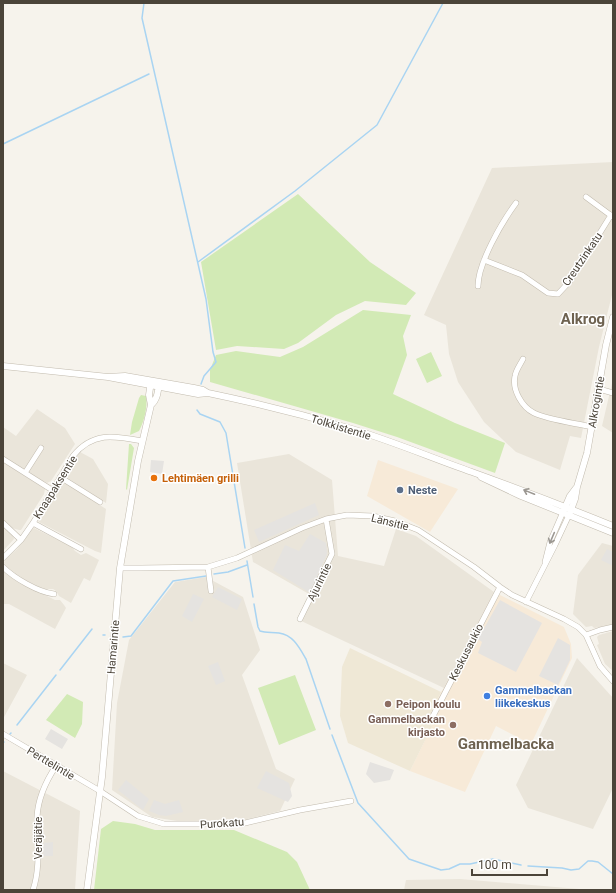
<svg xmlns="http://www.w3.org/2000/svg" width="616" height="893" font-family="Roboto,sans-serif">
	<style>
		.residential { fill: #eae5da }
		.commercial { fill: #f7ead8 }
		.education { fill: #efe8d6 }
		.green { fill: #d2eab5 }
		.parking { fill: #e5e3e0 }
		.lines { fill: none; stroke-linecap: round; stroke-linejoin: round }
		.stream { stroke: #a9d4f2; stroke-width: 1.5 }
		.minor-casing { stroke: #c2bbae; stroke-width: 6 }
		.tertiary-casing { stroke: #c2bbae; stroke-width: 7 }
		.minor { stroke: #fff; stroke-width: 5 }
		.tertiary { stroke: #fff; stroke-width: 6 }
		.oneway { stroke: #9c9892 }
		.food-dot { fill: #e8710a; stroke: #fff; stroke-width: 1.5 }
		.service-dot { fill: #5c6f8a; stroke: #fff; stroke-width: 1.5 }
		.shop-dot { fill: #3f7fe0; stroke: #fff; stroke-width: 1.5 }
		.education-dot { fill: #8d6e63; stroke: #fff; stroke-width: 1.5 }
		.labels { text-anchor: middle; stroke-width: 3; stroke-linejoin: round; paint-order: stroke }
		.street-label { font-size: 11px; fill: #4b4439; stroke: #fff }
		.food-label { font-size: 11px; font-weight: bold; fill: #c56008; stroke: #fff; text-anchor: start }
		.service-label { font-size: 11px; font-weight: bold; fill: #4e5e75; stroke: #fff; text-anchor: start }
		.shop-label { font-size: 11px; font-weight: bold; fill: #366cbe; stroke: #fff; text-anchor: start }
		.education-label { font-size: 11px; font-weight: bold; fill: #785e54; stroke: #fff; text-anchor: start }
		.district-label { font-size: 15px; font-weight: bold; fill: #6e6250; stroke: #fff }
	</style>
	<rect width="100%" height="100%" fill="#f6f3ec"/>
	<!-- residential -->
	<path class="residential" d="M613,162V291L599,347L581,438L570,436L560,470L516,452L484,422L458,382L449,354L446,325L424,315L492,168Z
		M613,379V433L602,426Z
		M37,409L65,428L75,444L51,481L47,483L35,477L3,456V427L16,436Z
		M80,452L93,459L108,484L106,503L66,477L65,475Z
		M289,454L332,480L338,556L384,566L396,529L416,536L494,592L444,688L297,619L309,594L253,562L237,463Z
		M3,462L45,489L44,494L21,530H19L12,528L3,520Z
		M65,483L106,509L101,553L95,551L39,522L38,519L59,485Z
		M3,526L13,536L14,539L3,551Z
		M34,528L72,547L75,551L81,555L86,553L99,560L90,581L84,578L71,603L59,596L56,591L53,589H44L23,579L15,574L6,566L4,563L5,560L17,549L32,529Z
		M602,543L613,546V625L594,628L592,626L586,627L573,614L578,575Z
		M3,571L17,581L55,600H60L64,605L66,608L55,629L9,604H3Z
		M206,577L243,597L260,650L242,675L276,769L295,779L280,811L240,821H177L152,817L112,790L117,703L129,640L175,582Z
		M613,631V671L605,664L597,645L599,644L597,637L599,635Z
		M577,658L613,698V788L593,829L528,808L516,785Z
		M3,663L27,675L3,719Z
		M3,771L80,811L75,890H3Z
		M460,879L591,890H404L406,880Z"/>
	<!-- commercial -->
	<path class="commercial" d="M378,460L458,489L430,532L367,496Z
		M494,592L564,627L571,644L572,658L531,744L496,726L465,792L410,771L432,726L426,723L441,692L444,688Z"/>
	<!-- education -->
	<path class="education" d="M350,648L441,692L426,723L432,726L410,771L348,743L340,716L342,667Z"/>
	<!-- green -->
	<path class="green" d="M298,194L370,262L416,293L406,305L365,301L336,315L298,343L284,349L237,346L216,350L201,262Z
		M363,310L411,315L403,336L407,355L393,394L455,423L505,443L495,473L397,437L353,423L210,382V370L216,355L236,351L280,357L303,347Z
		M431,352L442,376L427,383L416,359Z
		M141,395L146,396C148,406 144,422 139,431L130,435L132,422L139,398Z
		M129,444H131L134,448L127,490L126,489Z
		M295,675L316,730L279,745L258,688Z
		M67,694L83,702L82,724L75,738L46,720Z
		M113,821L135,824L155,830H234L287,852L297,862L310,890H94L101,829Z"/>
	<!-- parking -->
	<path class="parking" d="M151,460L164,461L162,474L150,472Z
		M315,503L319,515L259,542L254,530Z
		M310,534L326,543L327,554L310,593L273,570L285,545L299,551Z
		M607,549L613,552V566L601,560Z
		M218,587L242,599L237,610L212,597Z
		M193,594L204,599L192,622L182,616Z
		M500,600L542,623L516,672L478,653L482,642L478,639Z
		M558,638L570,645V660L558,685L539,676Z
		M218,662L225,681L216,685L208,666Z
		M51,729L68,739L62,749L45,739Z
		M370,762L394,770L390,780L374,783L366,774Z
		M266,771L289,783L292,796L288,802L257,788Z
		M126,780L149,799L143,810L118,790Z
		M154,800L165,804L179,800L183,812L166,816L159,815L149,811Z
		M53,842V856H43L44,843Z"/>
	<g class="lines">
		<!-- stream -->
		<path class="stream" d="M144,3L142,18L206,299L213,352L216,362L204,376L201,384
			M3,144L149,74
			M198,262L295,191L377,125L443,3
			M197,410L200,414L220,422L226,433L245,548
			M247,561L253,597
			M214,574L228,572L247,565
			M254,604L258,627L260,631C266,633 272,632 279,633C293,635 299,647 306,659L330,729
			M103,635H105
			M123,637L131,636L173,581L206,576
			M60,670L92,629
			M17,725L56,675
			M10,734L11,733
			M332,735L358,803L409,859L441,870L449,869L460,864H470L493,859L521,865
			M3,743L4,742
			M528,866L562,868L571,870L579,869L588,861H592L598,862L613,874"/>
		<defs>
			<path id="minor" d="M586,197L613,217
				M484,260L522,275L548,293L558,294L570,281L611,215
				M478,286C478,263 502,222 516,203
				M523,359C520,365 516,370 515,376C512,390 522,407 534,413C549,420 575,423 592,427
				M599,389L613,393
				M3,459L52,490
				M25,473L41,448
				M60,477L100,502
				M3,523L21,540
				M33,523L81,549
				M3,558L21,540L33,523L73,456C93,431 115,436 142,441
				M545,562L550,542L563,512
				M3,567C14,578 38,592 54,594
				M208,567L211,591
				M120,568H141L208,567L237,558L302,528L326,519L347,515L373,516L395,521L418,530L474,567L500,587L512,595L564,619L578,627L586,635L600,666L613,681
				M526,602L555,545L569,515
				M300,619L332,554L326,519
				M586,635L600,630L613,627
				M433,716L500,587
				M3,734L100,791L138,816L164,824H241L300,810L351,801
				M33,890C41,866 37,842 37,817C38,798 46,781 56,766"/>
			<path id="tertiary" d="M3,366L108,377L198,394L208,393
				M108,377L125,376L194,388L203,390L208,393C256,403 304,415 352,429C392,441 432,458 472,472C519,489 566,507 613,526
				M151,405L149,395L151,381
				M481,477L521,496L613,533
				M564,510L570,496L576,488
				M569,515L575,499L577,487L587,453L606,345L613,317
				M87,890L102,777L120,568L138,461L151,405C158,399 158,390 159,382"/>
		</defs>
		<!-- minor casing -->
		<use href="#minor" class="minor-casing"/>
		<!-- tertiary casing -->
		<use href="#tertiary" class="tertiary-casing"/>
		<!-- minor -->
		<use href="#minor" class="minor"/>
		<!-- tertiary -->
		<use href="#tertiary" class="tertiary"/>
	</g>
	<!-- one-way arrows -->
	<defs><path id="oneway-shaft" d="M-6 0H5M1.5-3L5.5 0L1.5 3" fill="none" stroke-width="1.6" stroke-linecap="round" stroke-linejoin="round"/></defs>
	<g class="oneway">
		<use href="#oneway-shaft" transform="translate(529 492) rotate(-158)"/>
		<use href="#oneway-shaft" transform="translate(552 538) rotate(113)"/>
	</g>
	<!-- markers -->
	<circle class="food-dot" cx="154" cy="478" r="4"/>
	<circle class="service-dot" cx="400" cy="490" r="4"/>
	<circle class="shop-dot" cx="487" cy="696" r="4"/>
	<g class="education-dot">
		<circle cx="388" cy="704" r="4"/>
		<circle cx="453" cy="725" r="4"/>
	</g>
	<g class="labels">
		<!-- street labels -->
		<g class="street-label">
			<text transform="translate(582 259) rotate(-56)" y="4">Creutzinkatu</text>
			<text transform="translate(596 402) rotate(-80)" y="4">Alkrogintie</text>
			<text transform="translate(341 427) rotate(17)" y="4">Tolkkistentie</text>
			<text transform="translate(55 487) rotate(-58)" y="4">Knaapaksentie</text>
			<text transform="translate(390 522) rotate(14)" y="4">Länsitie</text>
			<text transform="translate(319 582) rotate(-64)" y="4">Ajurintie</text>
			<text transform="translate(113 647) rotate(-85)" y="4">Hamarintie</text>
			<text transform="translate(466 652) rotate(-63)" y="4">Keskusaukio</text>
			<text transform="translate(51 763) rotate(31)" y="4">Perttelintie</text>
			<text transform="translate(222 823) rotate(-4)" y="4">Purokatu</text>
			<text transform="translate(38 838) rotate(-90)" y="4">Veräjätie</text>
		</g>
		<!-- food labels -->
		<g class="food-label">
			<text x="162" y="482">Lehtimäen grilli</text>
		</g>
		<!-- service labels -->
		<g class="service-label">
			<text x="408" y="494">Neste</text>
		</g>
		<!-- shop labels -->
		<g class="shop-label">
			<text x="495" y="694">Gammelbackan<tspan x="495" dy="13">liikekeskus</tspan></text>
		</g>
		<!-- education labels -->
		<g class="education-label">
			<text x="396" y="708">Peipon koulu</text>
			<text x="445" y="723" text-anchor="end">Gammelbackan<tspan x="445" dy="13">kirjasto</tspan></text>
		</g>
		<!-- district labels -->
		<g class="district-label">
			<text x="583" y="324">Alkrog</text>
			<text x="506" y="749">Gammelbacka</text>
		</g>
	</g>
	<!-- border -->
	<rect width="616" height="893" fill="none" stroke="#4b4439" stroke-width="8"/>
	<!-- scale -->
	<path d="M472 869v6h75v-6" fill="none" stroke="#4b4439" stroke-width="2"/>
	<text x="478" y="869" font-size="12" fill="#4b4439" stroke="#ffffff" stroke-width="3" paint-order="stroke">100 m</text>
</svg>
